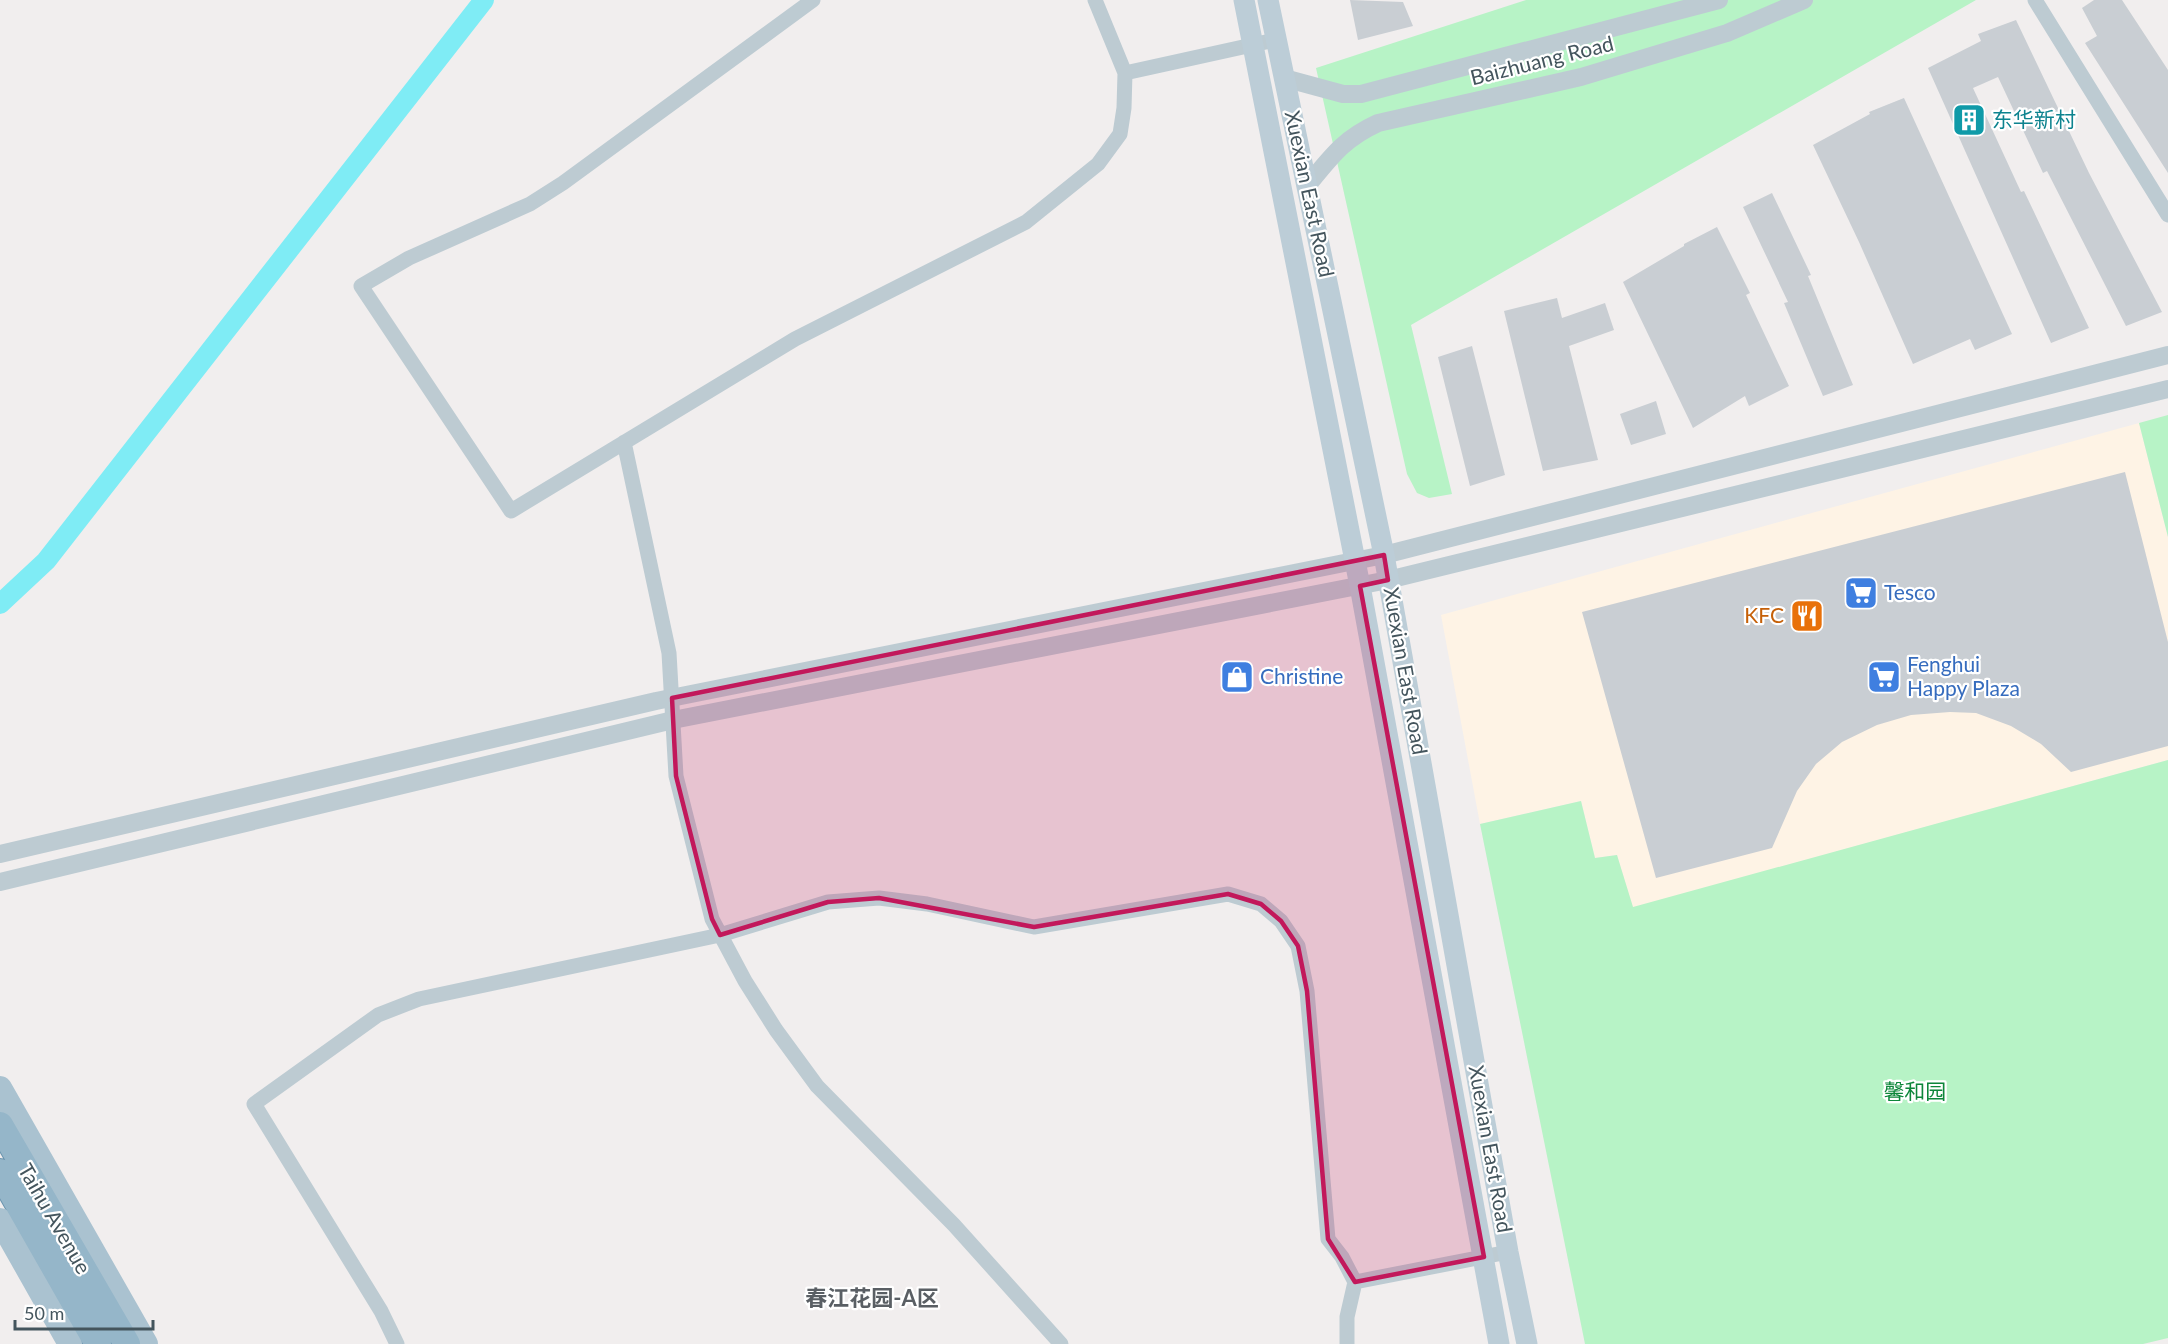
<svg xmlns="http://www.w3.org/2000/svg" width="2168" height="1344" font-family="Lato,'Noto Sans SC',sans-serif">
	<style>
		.commercial { fill: #fef3e5 }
		.green { fill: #b7f3c6 }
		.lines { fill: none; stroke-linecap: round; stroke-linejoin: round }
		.canal { stroke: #7fecf5; stroke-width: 20 }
		.building { fill: #c9ced3 }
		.trunk-casing { stroke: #6b94ae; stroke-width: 28 }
		.minor { stroke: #bdcbd2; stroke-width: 15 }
		.tertiary { stroke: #bdcbd2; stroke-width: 18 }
		.secondary { stroke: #bccdd7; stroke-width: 21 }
		.primary { stroke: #aac2d0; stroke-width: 24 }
		.trunk { stroke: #95b6c9; stroke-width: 26 }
		.marked { fill: #c2185b; fill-opacity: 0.2; stroke: #c2185b; stroke-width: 4.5; stroke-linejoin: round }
		.labels { text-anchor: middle; stroke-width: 4.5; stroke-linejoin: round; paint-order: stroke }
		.street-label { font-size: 21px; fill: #44555d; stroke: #fff }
		.culture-label { font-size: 21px; fill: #0d838f; stroke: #fff; text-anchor: start }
		.shop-label { font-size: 21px; fill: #366cbe; stroke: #fff; text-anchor: start }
		.food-label { font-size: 21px; fill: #c56008; stroke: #fff; text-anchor: end }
		.park-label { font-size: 21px; fill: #0d863a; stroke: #fff }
		.neighbourhood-label { font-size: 22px; font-weight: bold; fill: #5a5f64; stroke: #fff }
	</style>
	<rect width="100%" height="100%" fill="#f1eeee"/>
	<!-- commercial -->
	<path class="commercial" d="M2139,423L2168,537V760L1632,908L1617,855L1595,858L1581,801L1480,824L1441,615Z"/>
	<!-- green -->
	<path class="green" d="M1526,0H1976L1411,325L1452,494L1429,498L1417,493L1407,474L1316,68Z
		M2168,415V537L2139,423Z
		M2168,760V1338L2143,1344H1585L1480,824L1581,801L1595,858L1617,855L1633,907Z"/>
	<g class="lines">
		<!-- canal -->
		<path class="canal" d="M0,604L46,561L484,0"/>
	</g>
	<!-- building -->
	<path class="building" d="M1350,0L1403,2L1413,26L1358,40Z
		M2094,0H2122L2168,70V173L2085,43L2097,36L2082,8Z
		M2016,20L2089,173L2162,312L2126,326L2047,171L2043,173L1998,77L1973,88L2021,192L2024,191L2089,328L2051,343L1928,68L1981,41L1978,34Z
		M1904,98L2012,334L1975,350L1970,339L1913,364L1859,242L1813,145L1870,114L1869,112Z
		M1772,193L1811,275L1808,276L1853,385L1823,396L1784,303L1788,302L1743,207Z
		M1717,227L1750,293L1746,295L1789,386L1749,406L1745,396L1693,428L1623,282L1684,246V244Z
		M1557,298L1562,318L1605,303L1614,330L1569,346L1598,460L1543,471L1504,311Z
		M1472,346L1505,475L1470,486L1438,357Z
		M1656,401L1666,434L1631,445L1620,414Z
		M2125,472L2168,642V746L2071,772L2041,744L2011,726L1976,713L1950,712L1911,715L1877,725L1842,742L1816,764L1797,791L1772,848L1656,878L1582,612Z"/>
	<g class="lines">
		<defs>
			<path id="trunk" d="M0,1125L127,1344
				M0,1172L98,1344"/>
		</defs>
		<!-- trunk casing -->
		<use href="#trunk" class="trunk-casing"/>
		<!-- minor -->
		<path class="minor" d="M813,0L563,183L530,204L409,258L361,286L511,511L795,339L1026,222L1098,164L1120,134L1124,108L1125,73L1095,0
			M2035,0L2168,215
			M1125,73L1275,40
			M624,442L669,653L676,776L712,919L745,981L776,1030L817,1086L954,1225L1061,1344
			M1355,1282L1508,1252
			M397,1344L381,1311L254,1104L378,1015L419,999L720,935L828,902L879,898L927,904L1034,927L1228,894L1261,904L1281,921L1298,946L1307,991L1328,1239L1342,1257L1355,1282L1347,1317V1344"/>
		<!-- tertiary -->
		<path class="tertiary" d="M1284,78L1343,94H1361L1719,0
			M1307,186C1331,157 1343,139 1378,123L1581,77L1727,33L1804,0
			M0,854L656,701L1384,555L2168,355
			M0,882L673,720L1388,580L2168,389"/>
		<!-- secondary -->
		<path class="secondary" d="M1244,0L1360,586L1499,1344
			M1268,0L1384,555L1508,1252L1527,1344"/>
		<!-- primary -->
		<path class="primary" d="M0,1088L146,1344
			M0,1220L70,1344"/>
		<!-- trunk -->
		<use href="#trunk" class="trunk"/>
	</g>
	<!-- marked area -->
	<path class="marked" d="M1384,555L1388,580L1360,586L1484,1257L1355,1282L1328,1239L1307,991L1298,946L1281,921L1261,904L1228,894L1034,927L879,898L828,902L720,935L712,919L676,776L672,698Z"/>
	<!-- icons -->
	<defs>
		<symbol id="building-square" viewBox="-11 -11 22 22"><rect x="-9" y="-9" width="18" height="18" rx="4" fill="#0f9aa8" stroke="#fff"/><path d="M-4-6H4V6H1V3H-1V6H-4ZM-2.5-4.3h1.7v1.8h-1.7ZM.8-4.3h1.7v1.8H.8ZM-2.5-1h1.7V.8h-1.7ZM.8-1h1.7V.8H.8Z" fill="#fff"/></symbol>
		<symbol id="supermarket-square" viewBox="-11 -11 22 22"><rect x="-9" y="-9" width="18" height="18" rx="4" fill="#3f7fe0" stroke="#fff"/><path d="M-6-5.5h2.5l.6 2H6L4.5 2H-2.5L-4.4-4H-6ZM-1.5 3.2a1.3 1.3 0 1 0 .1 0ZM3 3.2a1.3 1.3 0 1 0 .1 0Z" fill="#fff"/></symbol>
		<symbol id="restaurant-square" viewBox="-11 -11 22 22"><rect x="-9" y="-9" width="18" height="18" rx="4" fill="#e8710a" stroke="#fff"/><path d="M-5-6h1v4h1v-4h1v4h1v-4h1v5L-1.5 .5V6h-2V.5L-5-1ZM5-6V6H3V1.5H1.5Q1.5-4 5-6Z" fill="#fff"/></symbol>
		<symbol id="shop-square" viewBox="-11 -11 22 22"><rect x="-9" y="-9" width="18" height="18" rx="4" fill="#3f7fe0" stroke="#fff"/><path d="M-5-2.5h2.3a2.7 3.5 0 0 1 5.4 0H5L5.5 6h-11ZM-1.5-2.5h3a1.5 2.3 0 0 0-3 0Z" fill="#fff"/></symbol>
	</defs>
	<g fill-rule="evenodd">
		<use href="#building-square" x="1950" y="101" width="38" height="38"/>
		<use href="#supermarket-square" x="1842" y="574" width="38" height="38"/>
		<use href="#restaurant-square" x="1788" y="597" width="38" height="38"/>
		<use href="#shop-square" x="1218" y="658" width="38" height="38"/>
		<use href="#supermarket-square" x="1865" y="658" width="38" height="38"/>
	</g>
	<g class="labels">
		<!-- street labels -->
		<g class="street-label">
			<text transform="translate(1542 61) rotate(-14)" y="7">Baizhuang Road</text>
			<text transform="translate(1309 194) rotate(78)" y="7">Xuexian East Road</text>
			<text transform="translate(1405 671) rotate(80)" y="7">Xuexian East Road</text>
			<text transform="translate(1490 1149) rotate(80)" y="7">Xuexian East Road</text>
			<text transform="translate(54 1219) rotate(60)" y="7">Taihu Avenue</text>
		</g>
		<!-- culture labels -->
		<g class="culture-label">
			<text x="1992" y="127">东华新村</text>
		</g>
		<!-- shop labels -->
		<g class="shop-label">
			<text x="1884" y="600">Tesco</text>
			<text x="1907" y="672">Fenghui<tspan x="1907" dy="24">Happy Plaza</tspan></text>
			<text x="1260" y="684">Christine</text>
		</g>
		<!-- food labels -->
		<g class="food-label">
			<text x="1784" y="623">KFC</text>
		</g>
		<!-- park labels -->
		<g class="park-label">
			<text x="1915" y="1099">馨和园</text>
		</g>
		<!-- neighbourhood labels -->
		<g class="neighbourhood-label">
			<text x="872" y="1306">春江花园-A区</text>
		</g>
	</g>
	<!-- scale -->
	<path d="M15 1320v9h138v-9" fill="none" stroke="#44555d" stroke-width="3"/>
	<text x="24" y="1320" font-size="18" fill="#44555d" stroke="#ffffff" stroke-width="4.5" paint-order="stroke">50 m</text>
</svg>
